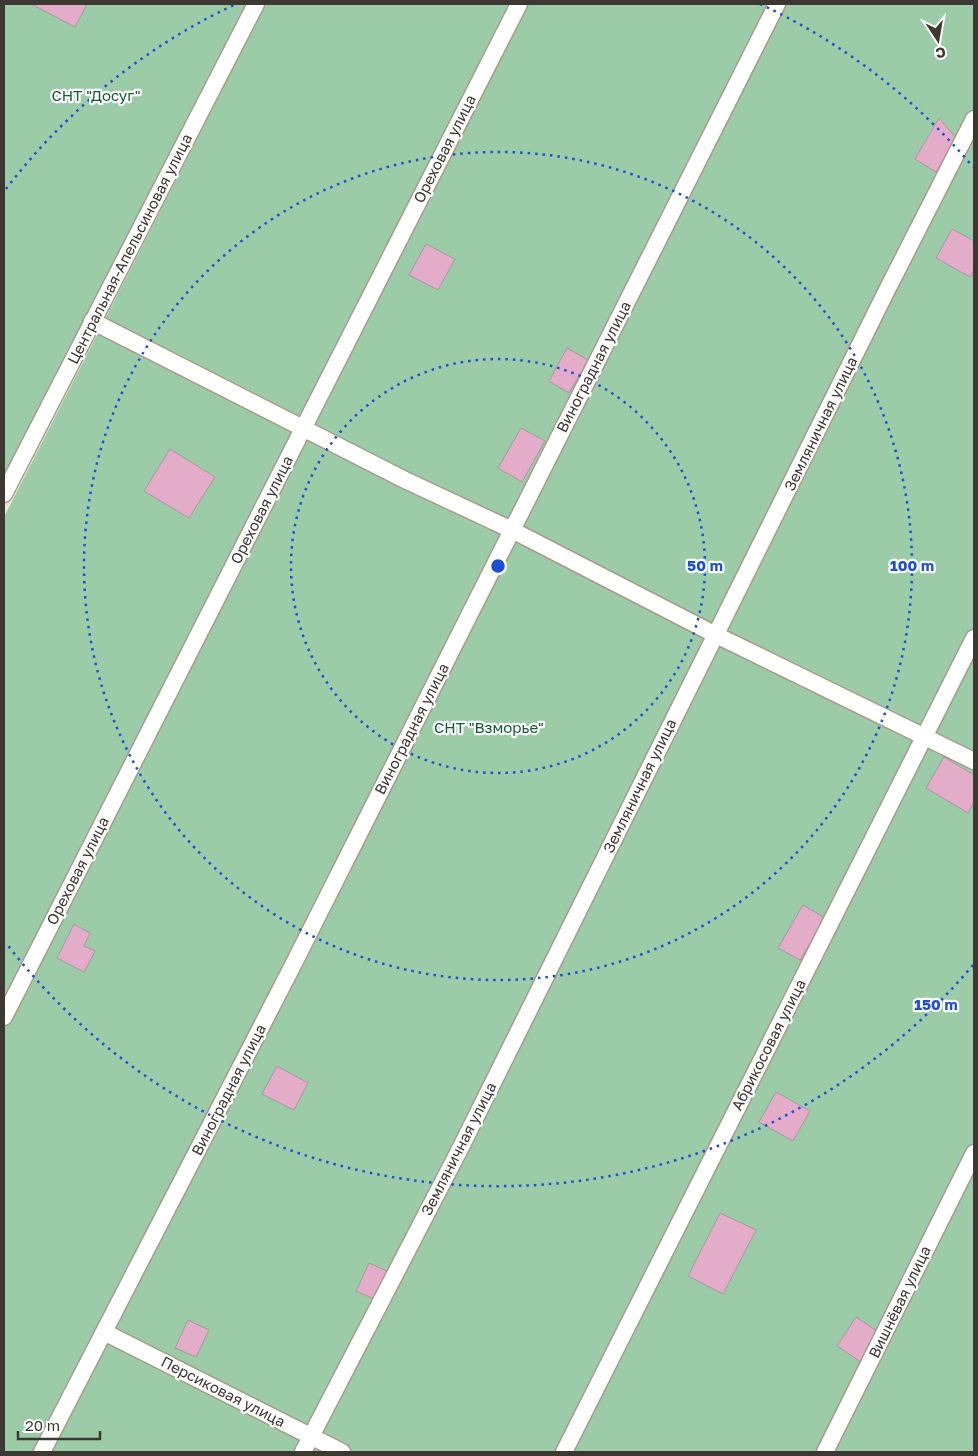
<svg xmlns="http://www.w3.org/2000/svg" width="978" height="1456" font-family="'Golos Text',sans-serif">
	<style>
		.green { fill: #9ccba8 }
		.building { fill: #e3adca; stroke: #a8969f }
		.lines { fill: none; stroke-linecap: round; stroke-linejoin: round }
		.service-casing { stroke: #a89b8d; stroke-width: 19 }
		.service { stroke: #fff; stroke-width: 16 }
		.ring { fill: none; stroke: #1d4ed8; stroke-width: 2.5; stroke-dasharray: 2.5 5 }
		.labels { text-anchor: middle; stroke-width: 4.5; stroke-linejoin: round; paint-order: stroke }
		.park-label { font-size: 15px; fill: #0f5e31; stroke: #fff }
		.street-label { font-size: 15px; fill: #3e3832; stroke: #fff }
		.centre { fill: #1d4ed8; stroke: #fff; stroke-width: 2.5 }
		.ring-label { font-size: 15px; text-anchor: middle; font-weight: bold; fill: #1d4ed8; stroke: #fff; stroke-width: 4.5; stroke-linejoin: round; paint-order: stroke }
	</style>
	<rect width="100%" height="100%" fill="#f4e6d7"/>
	<!-- green -->
	<path class="green" d="M4,4H247L4,479Z
		M266,4H974V1452H4V517Z"/>
	<!-- building -->
	<path class="building" d="M31,4H87L75,27Z
		M939,118L956,138L936,172L915,159Z
		M952,229L974,241V270L970,277L936,258Z
		M426,244L455,259L438,290L409,275Z
		M567,348L588,360L569,393L549,381Z
		M521,428L545,441L522,482L498,468Z
		M170,449L215,477L189,518L144,491Z
		M944,757L974,775V802L968,813L926,788Z
		M803,905L825,918L800,960L778,948Z
		M74,924L90,933L84,946L95,951L84,972L57,958Z
		M277,1066L308,1083L294,1110L262,1094Z
		M776,1092L810,1111L793,1141L759,1122Z
		M720,1213L756,1230L723,1294L688,1276Z
		M369,1263L389,1272L376,1300L356,1291Z
		M856,1317L880,1333L861,1362L837,1346Z
		M188,1320L209,1330L196,1357L175,1348Z"/>
	<g class="lines">
		<defs>
			<path id="service" d="M92,321L405,480L512,530L716,635L974,761
				M4,494L256,4
				M4,1017L519,4
				M104,1332L342,1452
				M42,1452L292,967L777,4
				M303,1452L462,1145L888,288L974,119
				M564,1452L974,638
				M825,1452L974,1153"/>
		</defs>
		<!-- service casing -->
		<use href="#service" class="service-casing"/>
		<!-- service -->
		<use href="#service" class="service"/>
	</g>
	<!-- distance rings -->
	<g class="ring">
		<circle cx="498" cy="566" r="207"/>
		<circle cx="498" cy="566" r="414"/>
		<path d="M973 965A620 620 0 0 1 6 943M6 189A620 620 0 0 1 236 4M760 4A620 620 0 0 1 973 167"/>
	</g>
	<g class="labels">
		<!-- park labels -->
		<g class="park-label">
			<text x="96" y="101">СНТ "Досуг"</text>
			<text x="489" y="733">СНТ "Взморье"</text>
		</g>
		<!-- street labels -->
		<g class="street-label">
			<text transform="translate(445 149) rotate(-63)" y="5">Ореховая улица</text>
			<text transform="translate(130 249) rotate(-63)" y="5">Центральная-Апельсиновая улица</text>
			<text transform="translate(594 367) rotate(-63)" y="5">Виноградная улица</text>
			<text transform="translate(821 424) rotate(-64)" y="5">Земляничная улица</text>
			<text transform="translate(262 510) rotate(-63)" y="5">Ореховая улица</text>
			<text transform="translate(412 729) rotate(-63)" y="5">Виноградная улица</text>
			<text transform="translate(640 786) rotate(-64)" y="5">Земляничная улица</text>
			<text transform="translate(78 871) rotate(-63)" y="5">Ореховая улица</text>
			<text transform="translate(769 1045) rotate(-63)" y="5">Абрикосовая улица</text>
			<text transform="translate(229 1090) rotate(-63)" y="5">Виноградная улица</text>
			<text transform="translate(459 1149) rotate(-63)" y="5">Земляничная улица</text>
			<text transform="translate(900 1302) rotate(-64)" y="5">Вишнёвая улица</text>
			<text transform="translate(223 1392) rotate(27)" y="5">Персиковая улица</text>
		</g>
	</g>
	<circle cx="498" cy="566" r="8" class="centre"/>
	<g class="ring-label">
		<text x="705" y="571">50 m</text>
		<text x="912" y="571">100 m</text>
		<text x="936" y="1010">150 m</text>
	</g>
	<!-- border -->
	<rect width="978" height="1456" fill="none" stroke="#3e3832" stroke-width="10"/>
	<!-- north arrow -->
	<g transform="translate(938 40) rotate(168)" stroke="#ffffff" stroke-width="4" paint-order="stroke">
	<path d="M0-4L9 19L0 12L-9 19Z" fill="#3e3832"/>
	<text y="-8" font-size="14" font-weight="bold" text-anchor="middle" fill="#3e3832">С</text>
	</g>
	<!-- scale -->
	<path d="M18 1431v8h82v-8" fill="none" stroke="#3e3832" stroke-width="2.5"/>
	<text x="25" y="1431" font-size="15" fill="#3e3832" stroke="#ffffff" stroke-width="4" paint-order="stroke">20 m</text>
</svg>
